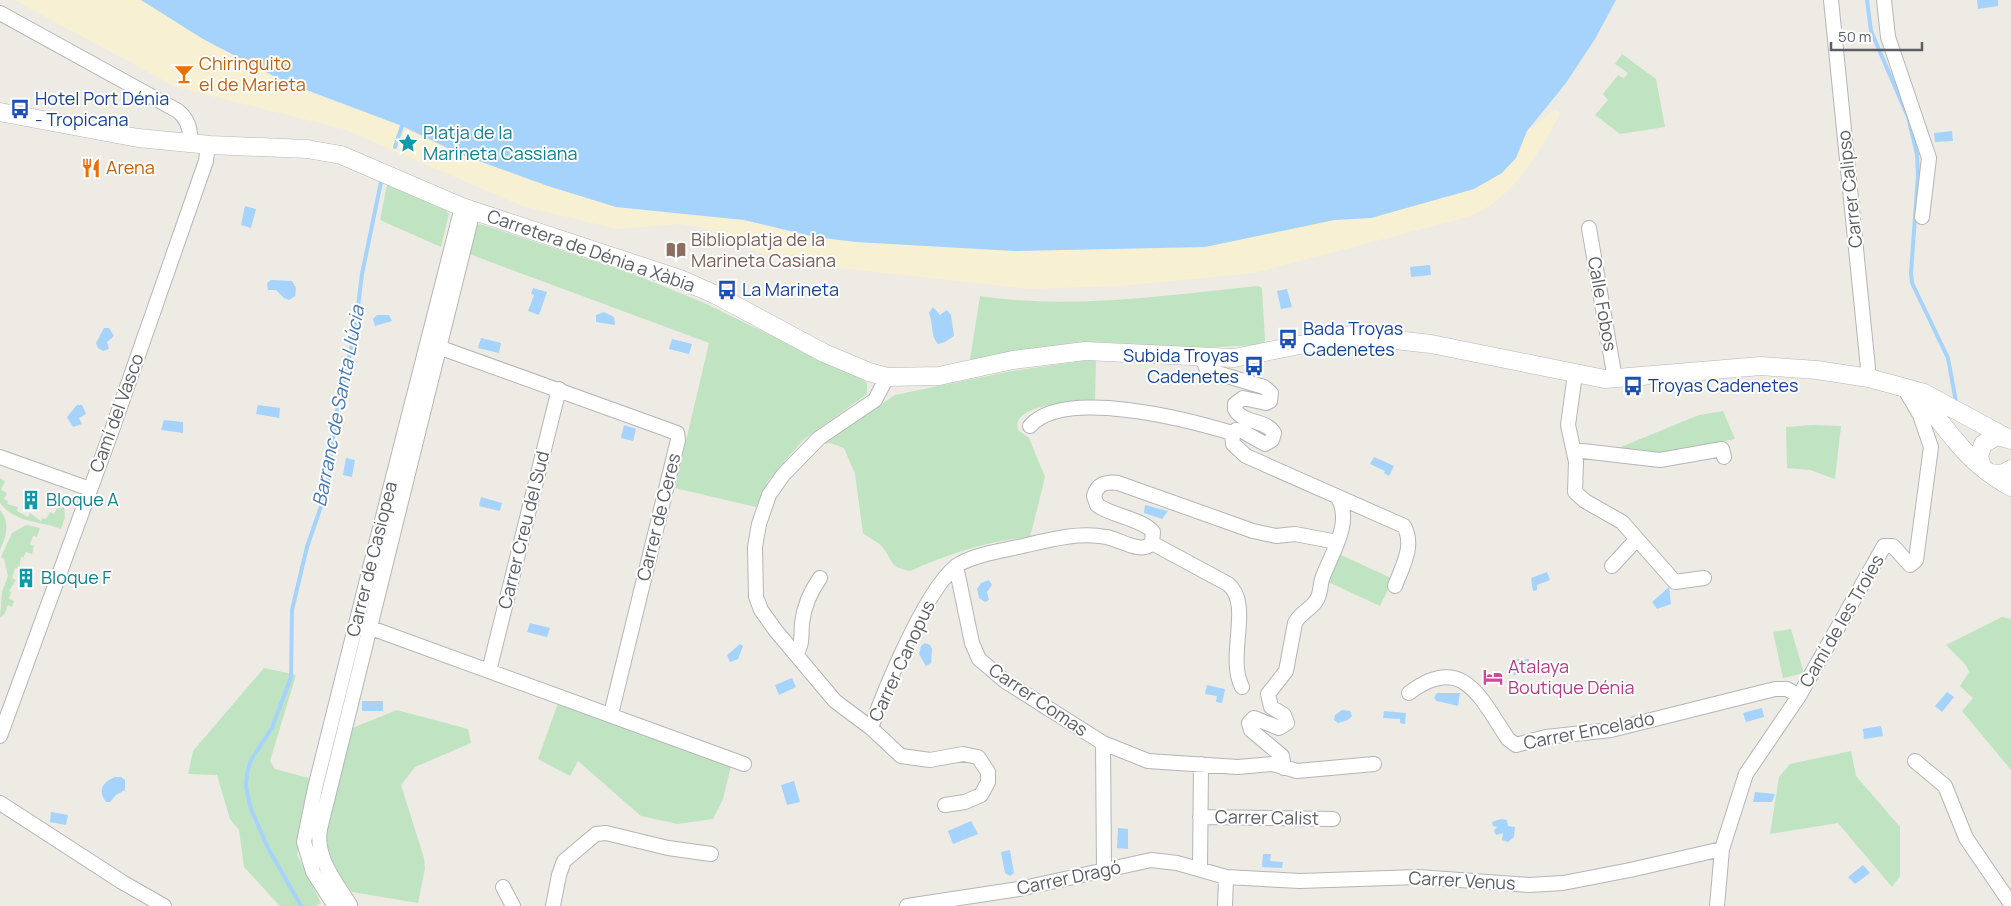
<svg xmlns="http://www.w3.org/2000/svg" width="2011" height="906" font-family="Manrope,sans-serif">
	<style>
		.green { fill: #c0e4c1 }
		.sand { fill: #f8f0d2 }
		.water { fill: #a5d3fb }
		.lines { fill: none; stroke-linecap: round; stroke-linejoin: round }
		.stream { stroke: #a5d3fb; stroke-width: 4 }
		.minor-casing { stroke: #b3b5b9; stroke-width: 16 }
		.tertiary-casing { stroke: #b3b5b9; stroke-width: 19 }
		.minor { stroke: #fff; stroke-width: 14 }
		.tertiary { stroke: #fff; stroke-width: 18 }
		.labels { text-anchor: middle; stroke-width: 4; stroke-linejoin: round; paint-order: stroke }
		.food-label { font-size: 18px; fill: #c56008; stroke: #fff; text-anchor: start }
		.transit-label { font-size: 18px; fill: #164399; stroke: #fff; text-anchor: start }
		.culture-label { font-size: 18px; fill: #0d838f; stroke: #fff; text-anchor: start }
		.street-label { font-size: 18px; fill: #5b5e63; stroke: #fff }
		.education-label { font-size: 18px; fill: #785e54; stroke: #fff; text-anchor: start }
		.hotel-label { font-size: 18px; fill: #b23c85; stroke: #fff; text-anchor: start }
		.water-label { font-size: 19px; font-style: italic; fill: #4579b4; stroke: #fff }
	</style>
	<rect width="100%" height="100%" fill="#edebe3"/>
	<!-- green -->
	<path class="green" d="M1622,54L1656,79L1665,127L1620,134L1595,115L1608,100L1603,94L1618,75L1624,78L1628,73L1615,64Z
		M387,185L445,210L449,214L441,247L380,220Z
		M480,224L633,274L702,302L863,380L867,383V394L803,440L768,481L756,507L675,488L709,343L469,254L476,226Z
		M1258,286L1262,288L1265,341L1261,345L1194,348L1102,342L1072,343L970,360L980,296C1071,310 1167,295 1258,286Z
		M1096,359L1095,401C1077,402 1010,403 1018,430L1029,438L1045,477L1030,537C987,541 949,554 910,571C889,567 894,562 883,548C879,542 869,538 863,533L855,474L844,448L830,443L824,444L895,395L1012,371Z
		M1723,411L1735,439L1655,455L1611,451L1699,415Z
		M1813,425L1841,426L1835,479L1810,470L1787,468L1786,427Z
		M0,478L5,481L1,490L7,493L4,499L8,501L7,504L18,507L17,511L28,517L30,513L41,521L42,518L46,519L50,512L54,514L59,505L64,507L65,517L61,529C38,520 17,524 0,503Z
		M0,510C11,523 6,536 0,550Z
		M26,525L40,528L37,537L33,536L30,544L34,546L32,554L26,552L23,558L21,557L19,569L15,568L12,578L16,580L9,591L11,592L9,599L14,601L12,607L8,605L4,615L0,617L2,592L8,576L4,559L1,557L12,533Z
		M1339,554L1393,579L1380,606L1326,581Z
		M2002,617L2011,619V770L1962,711L1973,698L1960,686L1969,672L1966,665L1946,645Z
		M1791,629L1804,673L1783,678L1773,632Z
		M264,668L296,675L270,761L275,769L309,778L297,855L321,903L316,906H280L244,867L239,830L230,819L217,775L188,774L193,751Z
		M558,703L731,766L723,799L713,819L678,824L641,816L578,761L570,776L538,759Z
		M397,710L468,729L471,743L415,767L401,785L424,858L425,869L418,903L352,892C340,877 330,861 327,841C324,819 344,754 350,729Z
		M1851,751L1856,776L1900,827V876L1892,887L1838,823L1770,834L1779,777L1790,764Z"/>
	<!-- sand -->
	<path class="sand" d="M14,0H141L203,39L311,93L402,126L462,155L548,186L616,207L744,220L815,237L856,242L1015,251L1205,247L1334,220L1371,218L1516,158L1527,131L1555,110L1560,114C1539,153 1513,200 1468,217L1254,273L1121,286L1030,289L804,264L763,254L723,234L695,226L679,224L617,229L522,206L343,129L176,87Z"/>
	<!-- water -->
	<path class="water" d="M141,0H1616L1595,39L1566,83L1527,131L1516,158L1502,173L1474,189L1371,218L1334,220L1205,247L1015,251L856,242L815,237L744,220L616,207L548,186L462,155L402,126L283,81L203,39Z
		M1977,0H1998V6L1978,9Z
		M1952,131L1953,141L1935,142L1934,133Z
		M245,206L256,209L251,228L241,225Z
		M1430,265L1431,275L1411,277L1410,267Z
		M271,280L292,281L296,288L295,296L289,300L284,298L276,290H268L267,283Z
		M533,288L547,292L539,315L528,311L534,295L531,294Z
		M1287,289L1292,307L1281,309L1277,291Z
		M933,307L940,315L947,310L951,315L954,336L945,342L938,344C931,338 933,322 929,313Z
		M604,312L614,317L615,325L596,322V315Z
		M377,315H389L392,321L375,326L373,319Z
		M104,328H109L114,336L107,342L109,349L103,351L98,348L96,343Z
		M481,338L501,343L499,353L478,348Z
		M672,339L692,344L689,354L669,349Z
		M77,405H82L86,414L79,418L82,424L73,427L67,417Z
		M258,405L280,408L279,418L256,414Z
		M164,420L183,422V433L161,430Z
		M624,425L636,429L633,441L621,438Z
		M1374,457L1394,466L1389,476L1384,473L1385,471L1370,464Z
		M346,458L355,460L352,477L343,475Z
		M481,497L502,503L500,511L479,506Z
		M1145,505L1168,511L1162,519L1144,513Z
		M1547,572L1550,580L1537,585V590L1533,591L1531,578Z
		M989,580L992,585L987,592L989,600L985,602L979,598L977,589L981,583Z
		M1669,587L1671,604L1657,609L1652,602Z
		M530,623L550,628L547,637L527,632Z
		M925,643L930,645L932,649L931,663L926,666L919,654L921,646Z
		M740,644L743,646L738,659L730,662L727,655Z
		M1512,659H1529V668L1520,675H1514Z
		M792,678L796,687L779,695L775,685Z
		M1207,685L1225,689L1222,703L1216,702L1217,696L1205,694Z
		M1947,692L1954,697L1942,712L1935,706Z
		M1437,693H1460L1458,706L1437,701L1434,698Z
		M362,701H383V711H362Z
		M1762,708L1764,717L1746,722L1743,713Z
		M1342,710L1350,711L1352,716L1348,720L1338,723L1334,720L1335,715Z
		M1384,711L1406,713L1405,724L1400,723V719L1383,718Z
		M1881,726L1883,736L1864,739L1863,729Z
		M115,777H121L125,780V790L116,795L110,802H106C97,790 103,782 115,777Z
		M794,781L800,802L787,805L781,785Z
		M1755,792L1775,794L1772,802H1753Z
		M51,812L68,815L66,825L50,822Z
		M1501,819L1507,820L1508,826L1515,827L1514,837L1508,842L1502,840L1503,833L1496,835L1494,831L1497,827L1493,826L1492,822Z
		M971,821L978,834L953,844L948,831Z
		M1118,828L1128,829V849L1117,848Z
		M1010,850L1014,873L1010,876L1005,873L1001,852Z
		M1263,854H1271L1270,861L1283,862L1282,868L1262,867Z
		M1863,865L1870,873L1855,884L1848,877Z"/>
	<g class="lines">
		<!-- stream -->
		<path class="stream" d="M1867,0L1871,31L1908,117L1917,154L1918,176L1911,273L1912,283L1948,358L1956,402
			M395,147L402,126
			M301,906L268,848L251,809L246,787L247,773L251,760L272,728L291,677L292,610L307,547L327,489L337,411L355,331L362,274L381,182"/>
		<defs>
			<path id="minor" d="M1831,0L1869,378
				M1884,0L1888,37L1929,158L1922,217
				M0,13L178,111C188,119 191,131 190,143
				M1589,228L1615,379
				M430,344L677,433L678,440L611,714
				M1202,357L1207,370L1264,387L1271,393L1270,401L1266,403L1243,398L1235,404V409C1242,424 1266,419 1274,433L1272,440L1265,444L1242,431L1236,430L1232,433L1233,444L1246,456L1404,526C1415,546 1402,567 1395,586
				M1575,374L1568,425L1576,462L1575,492L1585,501L1622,522L1675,582L1704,578
				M887,377L875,400L819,438L783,475L769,495L759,524L755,547L756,597L761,610L776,631L835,701L871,728L901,756L930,760L963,754L978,757L988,772V782L981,795L965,802L945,805
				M1030,426C1064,387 1189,420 1232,433
				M1574,450L1660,460L1722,449L1724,457
				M0,457L90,489
				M956,566L972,643L979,659L1005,681L1103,743L1148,761L1238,767L1273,764L1297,771L1374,764
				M1612,566L1636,540
				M360,624L744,764
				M796,654C803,645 801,634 802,623C804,606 810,592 820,578
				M489,671L559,389
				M1242,687C1226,656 1253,604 1228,584L1152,543L1153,532C1143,519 1112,516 1097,505L1094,496C1097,484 1106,481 1118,483L1253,531L1276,536L1295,534L1337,542
				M1409,693C1463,652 1481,699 1508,739L1516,745L1546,737L1611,730L1775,689H1787L1799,696
				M871,728C884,691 929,580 961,563C981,553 1006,550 1027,545C1052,539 1080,532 1106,537C1120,539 1141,555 1152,543
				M0,736L112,430L206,161L208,144
				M1103,743L1104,869
				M1915,761L1945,786L1966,838L2011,904
				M1284,768L1282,756L1251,730L1249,723L1254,718L1279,728L1287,723L1284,715L1271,707L1268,694L1286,671L1295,623C1300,613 1310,610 1316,601C1321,594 1320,586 1322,579C1331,554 1353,523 1338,498
				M0,803L122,882L164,906
				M1200,817L1333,819
				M1200,869L1201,764
				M503,887L513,906
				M350,905C336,882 315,858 320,829L473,211
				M335,906L313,872L304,842L315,788L375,548L462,207
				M553,906L559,875L564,861L596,834L606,833L668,848L711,854
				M907,906L1019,889L1151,860L1177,863L1226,877L1300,881L1418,877L1529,885L1563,883L1630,870L1722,849
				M1225,906L1226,877
				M1717,906L1722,849L1746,774L1799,696L1884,546H1893L1910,565L1916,560L1931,447L1920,415L1907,393"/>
			<path id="tertiary" d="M0,112L138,138L210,145L307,149L341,155L462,207L680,279L716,295L824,353L869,372L887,377L939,376L1013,360L1085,351L1234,358L1350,335L1431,344L1605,379L1761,366L1817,370L1869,378L1924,393L2011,440
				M1913,394C1930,406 1941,424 1955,440C1970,459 1989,475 2011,487
				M1982,467L1979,456L1983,444L1997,436L2008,439
				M1989,473L2002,474L2011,469"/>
		</defs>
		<!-- minor casing -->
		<use href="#minor" class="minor-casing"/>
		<!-- tertiary casing -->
		<use href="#tertiary" class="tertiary-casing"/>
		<!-- minor -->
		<use href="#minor" class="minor"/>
		<!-- tertiary -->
		<use href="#tertiary" class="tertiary"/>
	</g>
	<!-- icons -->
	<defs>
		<symbol id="bar-bare" viewBox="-9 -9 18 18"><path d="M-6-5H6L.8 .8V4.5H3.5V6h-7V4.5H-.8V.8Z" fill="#e8710a" stroke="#fff" stroke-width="2.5" paint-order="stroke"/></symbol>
		<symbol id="bus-bare" viewBox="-9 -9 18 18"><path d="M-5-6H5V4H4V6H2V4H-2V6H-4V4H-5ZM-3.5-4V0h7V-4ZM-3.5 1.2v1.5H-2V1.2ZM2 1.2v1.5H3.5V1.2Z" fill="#1a4fb4" stroke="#fff" stroke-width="2.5" paint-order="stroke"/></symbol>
		<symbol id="sight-bare" viewBox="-9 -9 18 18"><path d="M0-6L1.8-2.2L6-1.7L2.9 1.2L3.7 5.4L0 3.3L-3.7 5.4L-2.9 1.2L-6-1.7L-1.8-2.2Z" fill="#0f9aa8" stroke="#fff" stroke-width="2.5" paint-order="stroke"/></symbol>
		<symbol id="restaurant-bare" viewBox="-9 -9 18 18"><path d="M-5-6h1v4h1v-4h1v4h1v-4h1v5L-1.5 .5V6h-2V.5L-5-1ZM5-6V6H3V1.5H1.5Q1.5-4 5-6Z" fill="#e8710a" stroke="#fff" stroke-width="2.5" paint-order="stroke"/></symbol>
		<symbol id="library-bare" viewBox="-9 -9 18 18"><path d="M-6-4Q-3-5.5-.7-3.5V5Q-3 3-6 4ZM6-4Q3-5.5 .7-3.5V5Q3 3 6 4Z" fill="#8d6e63" stroke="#fff" stroke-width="2.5" paint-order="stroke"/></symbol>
		<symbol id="building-bare" viewBox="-9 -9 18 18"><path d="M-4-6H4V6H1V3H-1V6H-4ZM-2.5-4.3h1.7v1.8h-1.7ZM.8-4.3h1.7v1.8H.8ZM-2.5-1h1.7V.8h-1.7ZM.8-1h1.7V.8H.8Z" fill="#0f9aa8" stroke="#fff" stroke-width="2.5" paint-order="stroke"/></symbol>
		<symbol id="hotel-bare" viewBox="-9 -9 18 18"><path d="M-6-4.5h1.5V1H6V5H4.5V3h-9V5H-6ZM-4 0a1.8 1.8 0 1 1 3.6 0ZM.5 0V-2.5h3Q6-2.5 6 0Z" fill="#d1479c" stroke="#fff" stroke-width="2.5" paint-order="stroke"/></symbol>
	</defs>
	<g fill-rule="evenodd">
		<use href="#bar-bare" x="170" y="60" width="28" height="28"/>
		<use href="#bus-bare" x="6" y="95" width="28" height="28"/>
		<use href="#sight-bare" x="394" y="129" width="28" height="28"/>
		<use href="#restaurant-bare" x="77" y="154" width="28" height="28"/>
		<use href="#library-bare" x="662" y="236" width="28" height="28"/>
		<use href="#bus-bare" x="713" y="276" width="28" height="28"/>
		<use href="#bus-bare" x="1274" y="325" width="28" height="28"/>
		<use href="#bus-bare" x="1240" y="352" width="28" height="28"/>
		<use href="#bus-bare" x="1619" y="372" width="28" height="28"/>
		<use href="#building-bare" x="17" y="486" width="28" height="28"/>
		<use href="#building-bare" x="12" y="564" width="28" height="28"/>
		<use href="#hotel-bare" x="1479" y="663" width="28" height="28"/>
	</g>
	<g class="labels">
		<!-- food labels -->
		<g class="food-label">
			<text x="199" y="70">Chiringuito<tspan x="199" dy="21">el de Marieta</tspan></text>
			<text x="106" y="174">Arena</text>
		</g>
		<!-- transit labels -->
		<g class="transit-label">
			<text x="35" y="105">Hotel Port Dénia<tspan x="35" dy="21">- Tropicana</tspan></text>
			<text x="742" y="296">La Marineta</text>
			<text x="1303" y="335">Bada Troyas<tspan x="1303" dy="21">Cadenetes</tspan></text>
			<text x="1239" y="362" text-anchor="end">Subida Troyas<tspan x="1239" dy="21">Cadenetes</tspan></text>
			<text x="1648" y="392">Troyas Cadenetes</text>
		</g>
		<!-- culture labels -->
		<g class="culture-label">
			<text x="423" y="139">Platja de la<tspan x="423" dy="21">Marineta Cassiana</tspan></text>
			<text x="46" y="506">Bloque A</text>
			<text x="41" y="584">Bloque F</text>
		</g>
		<!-- street labels -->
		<g class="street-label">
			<text transform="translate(1850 189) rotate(-96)" y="6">Carrer Calipso</text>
			<text transform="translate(591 251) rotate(19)" y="6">Carretera de Dénia a Xàbia</text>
			<text transform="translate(1602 304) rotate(80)" y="6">Calle Fobos</text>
			<text transform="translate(117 413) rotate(-70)" y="6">Camí del Vasco</text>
			<text transform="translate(659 517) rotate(-76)" y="6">Carrer de Ceres</text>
			<text transform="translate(524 530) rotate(-76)" y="6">Carrer Creu del Sud</text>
			<text transform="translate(372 559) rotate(-76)" y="6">Carrer de Casiopea</text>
			<text transform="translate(1842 621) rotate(-60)" y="6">Camí de les Troies</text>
			<text transform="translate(902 661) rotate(-65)" y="6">Carrer Canopus</text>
			<text transform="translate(1038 700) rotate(34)" y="6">Carrer Comas</text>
			<text transform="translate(1589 731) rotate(-11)" y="6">Carrer Encelado</text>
			<text transform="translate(1267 818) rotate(1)" y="6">Carrer Calist</text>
			<text transform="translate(1069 878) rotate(-12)" y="6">Carrer Dragó</text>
			<text transform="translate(1462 881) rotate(3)" y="6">Carrer Venus</text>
		</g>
		<!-- education labels -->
		<g class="education-label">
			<text x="691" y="246">Biblioplatja de la<tspan x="691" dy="21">Marineta Casiana</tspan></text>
		</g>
		<!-- hotel labels -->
		<g class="hotel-label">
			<text x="1508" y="673">Atalaya<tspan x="1508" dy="21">Boutique Dénia</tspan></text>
		</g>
		<!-- water labels -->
		<g class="water-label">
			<text transform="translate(338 406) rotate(-79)" y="7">Barranc de Santa Llúcia</text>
		</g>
	</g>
	<!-- scale -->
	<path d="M1831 42v8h91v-8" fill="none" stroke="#5b5e63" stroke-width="2.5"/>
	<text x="1838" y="42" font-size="15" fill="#5b5e63" stroke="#ffffff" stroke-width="4" paint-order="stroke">50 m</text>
</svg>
